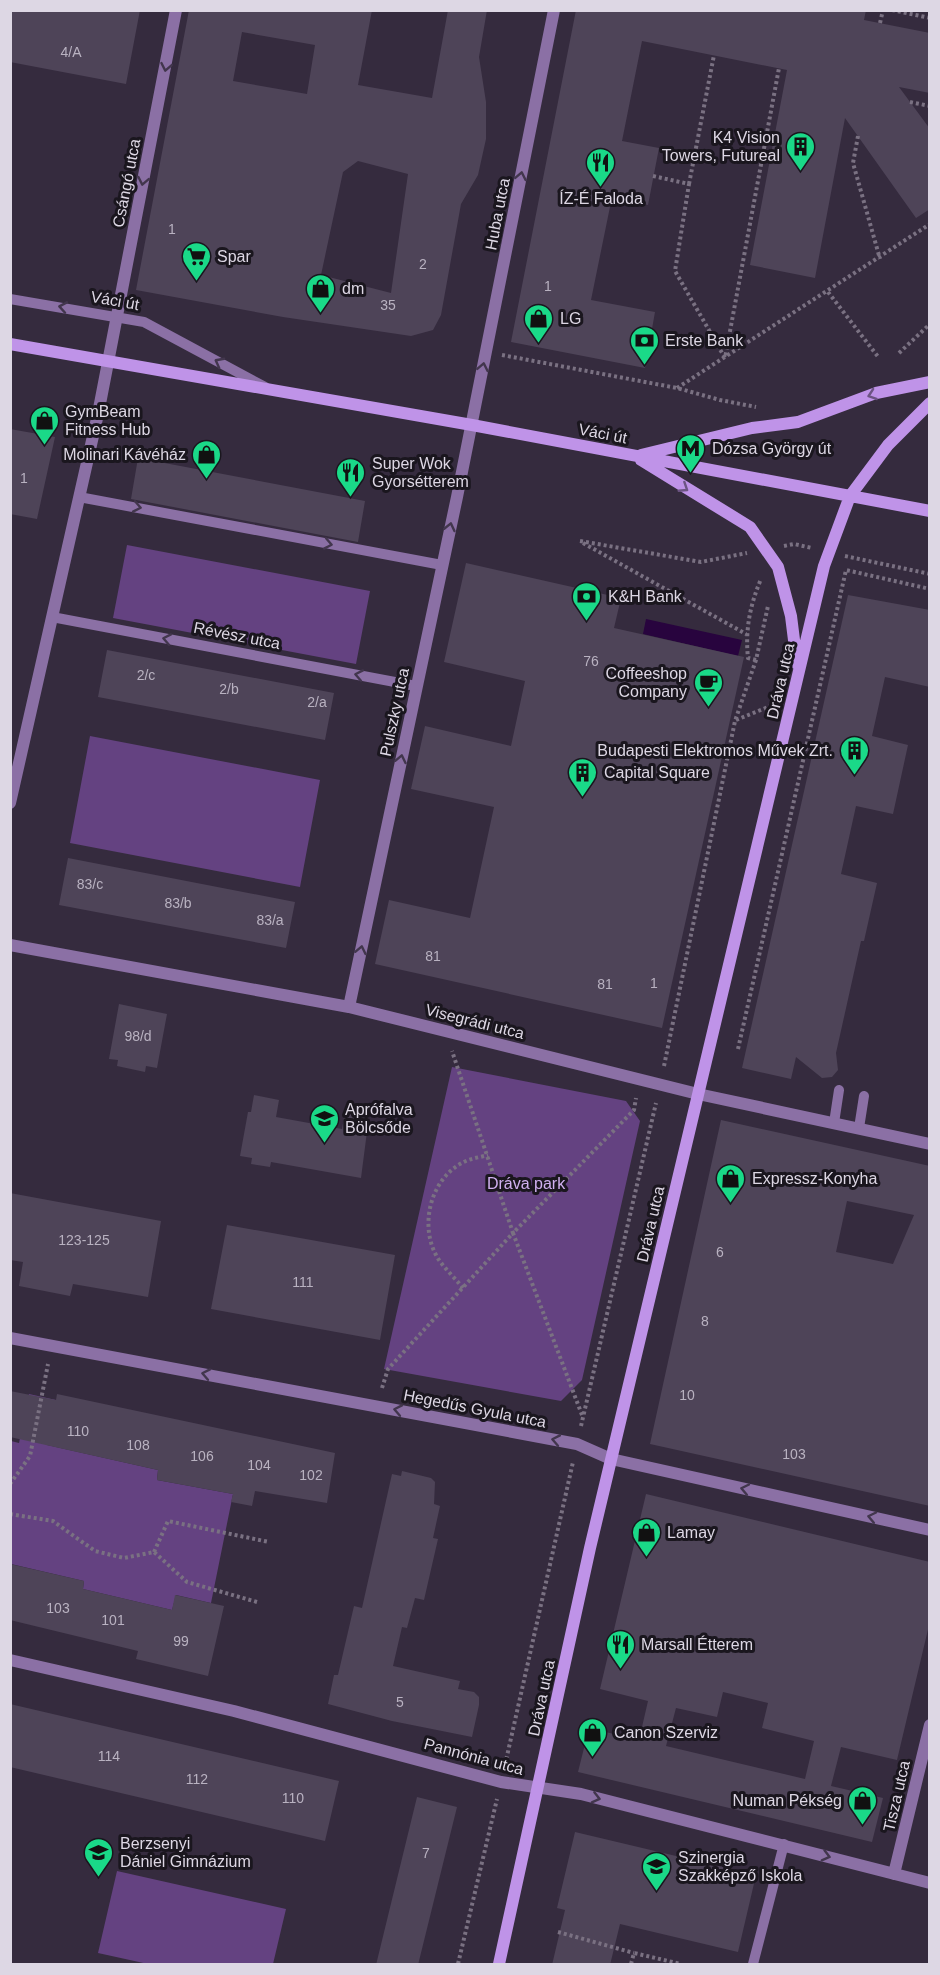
<svg xmlns="http://www.w3.org/2000/svg" width="940" height="1975" font-family="Helvetica,sans-serif">
	<style>
		.green { fill: #644281 }
		.water { fill: #28043e }
		.building { fill: #4e4458; fill-rule: evenodd }
		.lines { fill: none; stroke-linecap: round; stroke-linejoin: round }
		.path { stroke: #7a7182; stroke-width: 4; stroke-dasharray: 3 3; stroke-linecap: butt }
		.lane { stroke: #8b70a5; stroke-width: 10 }
		.street { stroke: #8b70a5; stroke-width: 12 }
		.secondary { stroke: #bf93e8; stroke-width: 12 }
		.oneway { stroke: #42364d }
		.oneway2 { stroke: #6c5483 }
		.labels { text-anchor: middle; stroke-width: 6; stroke-linejoin: round; paint-order: stroke }
		.number-label { font-size: 14px; fill: #b9b2c1 }
		.poi-label { font-size: 16px; fill: #ddd7e4; stroke: #1a161e; text-anchor: start }
		.street-label { font-size: 16px; fill: #ddd7e4; stroke: #1a161e }
		.park-label { font-size: 16px; fill: #d0b0f0; stroke: #1a161e }
	</style>
	<rect width="100%" height="100%" fill="#352b3e"/>
	<!-- green -->
	<path class="green" d="M127,545L370,591L356,664L113,618Z
		M90,736L320,780L300,887L70,843Z
		M452,1067L626,1101L640,1121L582,1380L561,1401L384,1369Z
		M29,1394L56,1400L47,1445L158,1470L157,1480L233,1494L211,1603L176,1595L172,1610L83,1589L84,1581L11,1564V1441L19,1443Z
		M117,1871L286,1909L273,1964H148L98,1953Z"/>
	<!-- water -->
	<path class="water" d="M646,619L742,640L738,656L643,634Z"/>
	<!-- building -->
	<path class="building" d="M10,10H140L126,84L10,62Z
		M189,10H372L358,85L432,98L448,10H487L479,57L486,102V139L478,175L461,204L441,315L433,330L411,336L283,317L136,290ZM242,32L315,45L307,94L233,81ZM358,161L408,174L391,293L321,275L343,172Z
		M576,10H866L864,20L930,33V93L899,87L930,129V209L916,218L845,118L815,278L750,265L787,70L642,41L622,141L659,148L648,205L612,197L591,300L655,312L645,368L511,342Z
		M10,429L55,437L37,519L10,514Z
		M138,458L365,501L358,542L131,499Z
		M466,563L621,598L614,628L744,657L662,1028L375,964L389,900L470,918L494,807L411,789L425,726L511,746L525,681L444,662Z
		M848,595L930,610V687L885,677L872,736L908,745L893,814L856,806L841,874L877,883L864,941H861L836,1053L838,1070L832,1077L822,1078L796,1057L791,1079L742,1068Z
		M107,650L334,693L325,740L98,697Z
		M68,858L295,902L286,948L59,905Z
		M119,1004L167,1014L157,1068L146,1066L145,1072L117,1066L118,1060L109,1059Z
		M254,1095L279,1100L276,1117L342,1129L345,1112L369,1116L361,1178L271,1162L270,1167L251,1164L252,1158L240,1156L248,1112H251Z
		M721,1120L930,1166V1506L650,1444ZM847,1201L914,1215L893,1264L836,1252Z
		M10,1193L161,1221L148,1297L73,1284L70,1296L19,1286L23,1262L10,1260Z
		M227,1225L395,1255L380,1340L211,1309Z
		M10,1391L56,1400L57,1394L335,1453L327,1503L255,1491L252,1506L231,1502L233,1494L157,1480L158,1470L10,1437Z
		M402,1471L431,1478L435,1482L434,1504L440,1506L433,1538L438,1539L424,1600L415,1598L407,1628L402,1627L393,1666L460,1681L458,1689L474,1692L479,1697V1705L472,1737L392,1721L328,1704L334,1675H338L354,1606L362,1608L392,1474L401,1476Z
		M646,1494L930,1562V1621L897,1760L841,1747L831,1786L883,1798L872,1842L578,1772L589,1728L639,1740L648,1701L600,1689ZM723,1692L768,1703L762,1728L814,1741L805,1779L666,1746L676,1708L717,1717Z
		M10,1564L84,1581L83,1589L172,1610L175,1595L224,1606L208,1676L136,1659L138,1651L10,1620Z
		M10,1704L339,1781L325,1841L10,1767Z
		M417,1797L457,1807L418,1965H376Z
		M575,1832L756,1875L738,1952L620,1924L610,1965H552L565,1910L557,1908Z"/>
	<g class="lines">
		<!-- path -->
		<path class="path" d="M892,10L930,18
			M880,23L883,10
			M910,102L930,106
			M858,136L853,163L880,259
			M653,176L689,184L675,271L725,358L779,68
			M689,184L714,55
			M828,292L879,358
			M899,353L930,324
			M502,355L677,388L720,400L756,407
			M677,388L930,224
			M580,541L701,562L747,553
			M583,543L746,634
			M784,546L794,544L812,548
			M845,556L930,574
			M756,660L748,658C745,630 750,605 761,579
			M736,720L773,705
			M738,1049L846,570L930,589
			M664,1066L735,721L756,660L768,606
			M463,1288C456,1279 446,1270 439,1260C418,1229 429,1177 466,1161C473,1158 481,1157 488,1155
			M382,1388L388,1369L513,1233L452,1051
			M582,1415L513,1233L634,1110L636,1098
			M581,1426L656,1103
			M10,1484L30,1456L48,1364
			M10,1514L53,1521L95,1551L124,1558L154,1552L187,1582L257,1602
			M154,1552L168,1521L269,1542
			M505,1765L573,1462
			M558,1932L634,1953
			M458,1964L497,1799
			M631,1964L634,1953L681,1964"/>
		<!-- lane -->
		<path class="lane" d="M10,299L144,322L265,387
			M79,497L442,565
			M52,617L416,686
			M834,1123L839,1090
			M859,1128L864,1096
			M753,1964L784,1844"/>
		<!-- street -->
		<path class="street" d="M10,803L98,414L176,10
			M10,945L349,1007L698,1094L930,1144
			M349,1007L457,497L554,10
			M10,1338L577,1444L611,1459L930,1530
			M10,1660L234,1711L501,1782L581,1794L930,1883
			M894,1874L930,1725"/>
		<!-- secondary -->
		<path class="secondary" d="M10,344L472,425L930,511
			M641,455L752,428L798,422L876,393L930,382
			M641,460L750,527L778,567L791,616L797,664
			M499,1964L590,1548L824,566L850,496L888,445L930,403"/>
	</g>
	<!-- one-way arrows -->
	<defs><path id="oneway-chevron" d="M-2-3.5L2.5 0L-2 3.5" fill="none" stroke-width="1.6" stroke-linecap="round" stroke-linejoin="round" transform="scale(1.5)"/></defs>
	<g class="oneway">
		<use href="#oneway-chevron" transform="translate(166 67) rotate(101)"/>
		<use href="#oneway-chevron" transform="translate(521 176) rotate(-79)"/>
		<use href="#oneway-chevron" transform="translate(143 181) rotate(101)"/>
		<use href="#oneway-chevron" transform="translate(63 307) rotate(-170)"/>
		<use href="#oneway-chevron" transform="translate(219 362) rotate(-152)"/>
		<use href="#oneway-chevron" transform="translate(483 367) rotate(-79)"/>
		<use href="#oneway-chevron" transform="translate(137 507) rotate(11)"/>
		<use href="#oneway-chevron" transform="translate(450 527) rotate(-77)"/>
		<use href="#oneway-chevron" transform="translate(328 544) rotate(11)"/>
		<use href="#oneway-chevron" transform="translate(167 639) rotate(-169)"/>
		<use href="#oneway-chevron" transform="translate(359 675) rotate(-169)"/>
		<use href="#oneway-chevron" transform="translate(401 759) rotate(-78)"/>
		<use href="#oneway-chevron" transform="translate(361 950) rotate(-78)"/>
		<use href="#oneway-chevron" transform="translate(206 1374) rotate(-169)"/>
		<use href="#oneway-chevron" transform="translate(398 1410) rotate(-169)"/>
		<use href="#oneway-chevron" transform="translate(556 1440) rotate(-169)"/>
		<use href="#oneway-chevron" transform="translate(745 1489) rotate(-168)"/>
		<use href="#oneway-chevron" transform="translate(872 1517) rotate(-168)"/>
		<use href="#oneway-chevron" transform="translate(596 1798) rotate(14)"/>
		<use href="#oneway-chevron" transform="translate(826 1856) rotate(15)"/>
	</g>
	<g class="oneway2">
		<use href="#oneway-chevron" transform="translate(872 395) rotate(161)"/>
		<use href="#oneway-chevron" transform="translate(684 488) rotate(33)"/>
	</g>
	<!-- icons -->
	<defs>
		<symbol id="building-pin" viewBox="-11 -11 22 30"><path d="M0 17L-7.5 6A9.5 9.5 0 1 1 7.5 6Z" fill="#1ad988" stroke="#1a161e"/><path d="M-4-6H4V6H1V3H-1V6H-4ZM-2.5-4.3h1.7v1.8h-1.7ZM.8-4.3h1.7v1.8H.8ZM-2.5-1h1.7V.8h-1.7ZM.8-1h1.7V.8H.8Z" fill="#111"/></symbol>
		<symbol id="restaurant-pin" viewBox="-11 -11 22 30"><path d="M0 17L-7.5 6A9.5 9.5 0 1 1 7.5 6Z" fill="#1ad988" stroke="#1a161e"/><path d="M-5-6h1v4h1v-4h1v4h1v-4h1v5L-1.5 .5V6h-2V.5L-5-1ZM5-6V6H3V1.5H1.5Q1.5-4 5-6Z" fill="#111"/></symbol>
		<symbol id="supermarket-pin" viewBox="-11 -11 22 30"><path d="M0 17L-7.5 6A9.5 9.5 0 1 1 7.5 6Z" fill="#1ad988" stroke="#1a161e"/><path d="M-6-5.5h2.5l.6 2H6L4.5 2H-2.5L-4.4-4H-6ZM-1.5 3.2a1.3 1.3 0 1 0 .1 0ZM3 3.2a1.3 1.3 0 1 0 .1 0Z" fill="#111"/></symbol>
		<symbol id="shop-pin" viewBox="-11 -11 22 30"><path d="M0 17L-7.5 6A9.5 9.5 0 1 1 7.5 6Z" fill="#1ad988" stroke="#1a161e"/><path d="M-5-2.5h2.3a2.7 3.5 0 0 1 5.4 0H5L5.5 6h-11ZM-1.5-2.5h3a1.5 2.3 0 0 0-3 0Z" fill="#111"/></symbol>
		<symbol id="bank-pin" viewBox="-11 -11 22 30"><path d="M0 17L-7.5 6A9.5 9.5 0 1 1 7.5 6Z" fill="#1ad988" stroke="#1a161e"/><path d="M-6-4H6V4H-6ZM0-2.3a2.3 2.3 0 1 0 0 4.6a2.3 2.3 0 1 0 0-4.6Z" fill="#111"/></symbol>
		<symbol id="metro-pin" viewBox="-11 -11 22 30"><path d="M0 17L-7.5 6A9.5 9.5 0 1 1 7.5 6Z" fill="#1ad988" stroke="#1a161e"/><path d="M-5.5 5V-5H-3L0 0L3-5H5.5V5H3V-.5L0 4L-3-.5V5Z" fill="#111"/></symbol>
		<symbol id="cafe-pin" viewBox="-11 -11 22 30"><path d="M0 17L-7.5 6A9.5 9.5 0 1 1 7.5 6Z" fill="#1ad988" stroke="#1a161e"/><path d="M-5.5-4.5H6V0H3Q3 3.5 0 3.5H-2.5Q-5.5 3.5-5.5 0ZM3-3.2v2h1.7v-2ZM-6 4.5H4V6H-6Z" fill="#111"/></symbol>
		<symbol id="school-pin" viewBox="-11 -11 22 30"><path d="M0 17L-7.5 6A9.5 9.5 0 1 1 7.5 6Z" fill="#1ad988" stroke="#1a161e"/><path d="M0-5L7-2L0 1L-7-2ZM-4 1L0 2.5L4 1V4Q0 6-4 4Z" fill="#111"/></symbol>
	</defs>
	<g fill-rule="evenodd">
		<use href="#building-pin" x="784" y="130" width="33" height="45"/>
		<use href="#restaurant-pin" x="584" y="146" width="33" height="45"/>
		<use href="#supermarket-pin" x="180" y="240" width="33" height="45"/>
		<use href="#shop-pin" x="304" y="272" width="33" height="45"/>
		<use href="#shop-pin" x="522" y="302" width="33" height="45"/>
		<use href="#bank-pin" x="628" y="324" width="33" height="45"/>
		<use href="#shop-pin" x="28" y="404" width="33" height="45"/>
		<use href="#metro-pin" x="674" y="432" width="33" height="45"/>
		<use href="#shop-pin" x="190" y="438" width="33" height="45"/>
		<use href="#restaurant-pin" x="334" y="456" width="33" height="45"/>
		<use href="#bank-pin" x="570" y="580" width="33" height="45"/>
		<use href="#cafe-pin" x="692" y="666" width="33" height="45"/>
		<use href="#building-pin" x="838" y="734" width="33" height="45"/>
		<use href="#building-pin" x="566" y="756" width="33" height="45"/>
		<use href="#school-pin" x="308" y="1102" width="33" height="45"/>
		<use href="#shop-pin" x="714" y="1162" width="33" height="45"/>
		<use href="#shop-pin" x="630" y="1516" width="33" height="45"/>
		<use href="#restaurant-pin" x="604" y="1628" width="33" height="45"/>
		<use href="#shop-pin" x="576" y="1716" width="33" height="45"/>
		<use href="#shop-pin" x="846" y="1784" width="33" height="45"/>
		<use href="#school-pin" x="82" y="1836" width="33" height="45"/>
		<use href="#school-pin" x="640" y="1850" width="33" height="45"/>
	</g>
	<g class="labels">
		<!-- number labels -->
		<g class="number-label">
			<text x="71" y="57">4/A</text>
			<text x="172" y="234">1</text>
			<text x="423" y="269">2</text>
			<text x="548" y="291">1</text>
			<text x="388" y="310">35</text>
			<text x="24" y="483">1</text>
			<text x="591" y="666">76</text>
			<text x="146" y="680">2/c</text>
			<text x="229" y="694">2/b</text>
			<text x="317" y="707">2/a</text>
			<text x="90" y="889">83/c</text>
			<text x="178" y="908">83/b</text>
			<text x="270" y="925">83/a</text>
			<text x="433" y="961">81</text>
			<text x="654" y="988">1</text>
			<text x="605" y="989">81</text>
			<text x="138" y="1041">98/d</text>
			<text x="84" y="1245">123-125</text>
			<text x="720" y="1257">6</text>
			<text x="303" y="1287">111</text>
			<text x="705" y="1326">8</text>
			<text x="687" y="1400">10</text>
			<text x="78" y="1436">110</text>
			<text x="138" y="1450">108</text>
			<text x="794" y="1459">103</text>
			<text x="202" y="1461">106</text>
			<text x="259" y="1470">104</text>
			<text x="311" y="1480">102</text>
			<text x="58" y="1613">103</text>
			<text x="113" y="1625">101</text>
			<text x="181" y="1646">99</text>
			<text x="400" y="1707">5</text>
			<text x="109" y="1761">114</text>
			<text x="197" y="1784">112</text>
			<text x="293" y="1803">110</text>
			<text x="426" y="1858">7</text>
		</g>
		<!-- poi labels -->
		<g class="poi-label">
			<text x="780" y="143" text-anchor="end">K4 Vision<tspan x="780" dy="18">Towers, Futureal</tspan></text>
			<text x="601" y="204" text-anchor="middle">ÍZ-É Faloda</text>
			<text x="217" y="262">Spar</text>
			<text x="342" y="294">dm</text>
			<text x="560" y="324">LG</text>
			<text x="665" y="346">Erste Bank</text>
			<text x="65" y="417">GymBeam<tspan x="65" dy="18">Fitness Hub</tspan></text>
			<text x="712" y="454">Dózsa György út</text>
			<text x="186" y="460" text-anchor="end">Molinari Kávéház</text>
			<text x="372" y="469">Super Wok<tspan x="372" dy="18">Gyorsétterem</tspan></text>
			<text x="608" y="602">K&amp;H Bank</text>
			<text x="687" y="679" text-anchor="end">Coffeeshop<tspan x="687" dy="18">Company</tspan></text>
			<text x="833" y="756" text-anchor="end">Budapesti Elektromos Művek Zrt.</text>
			<text x="604" y="778">Capital Square</text>
			<text x="345" y="1115">Aprófalva<tspan x="345" dy="18">Bölcsőde</tspan></text>
			<text x="752" y="1184">Expressz-Konyha</text>
			<text x="667" y="1538">Lamay</text>
			<text x="641" y="1650">Marsall Étterem</text>
			<text x="614" y="1738">Canon Szerviz</text>
			<text x="842" y="1806" text-anchor="end">Numan Pékség</text>
			<text x="120" y="1849">Berzsenyi<tspan x="120" dy="18">Dániel Gimnázium</tspan></text>
			<text x="678" y="1863">Szinergia<tspan x="678" dy="18">Szakképző Iskola</tspan></text>
		</g>
		<!-- street labels -->
		<g class="street-label">
			<text transform="translate(126 183) rotate(-79)" y="6">Csángó utca</text>
			<text transform="translate(497 214) rotate(-79)" y="6">Huba utca</text>
			<text transform="translate(115 300) rotate(10)" y="6">Váci út</text>
			<text transform="translate(603 433) rotate(11)" y="6">Váci út</text>
			<text transform="translate(237 635) rotate(11)" y="6">Révész utca</text>
			<text transform="translate(780 681) rotate(-77)" y="6">Dráva utca</text>
			<text transform="translate(394 712) rotate(-78)" y="6">Pulszky utca</text>
			<text transform="translate(475 1021) rotate(14)" y="6">Visegrádi utca</text>
			<text transform="translate(650 1224) rotate(-77)" y="6">Dráva utca</text>
			<text transform="translate(475 1408) rotate(11)" y="6">Hegedűs Gyula utca</text>
			<text transform="translate(541 1698) rotate(-78)" y="6">Dráva utca</text>
			<text transform="translate(474 1756) rotate(15)" y="6">Pannónia utca</text>
			<text transform="translate(896 1796) rotate(-77)" y="6">Tisza utca</text>
		</g>
		<!-- park labels -->
		<g class="park-label">
			<text x="526" y="1189">Dráva park</text>
		</g>
	</g>
	<!-- border -->
	<rect width="940" height="1975" fill="none" stroke="#ddd7e4" stroke-width="24"/>
</svg>
